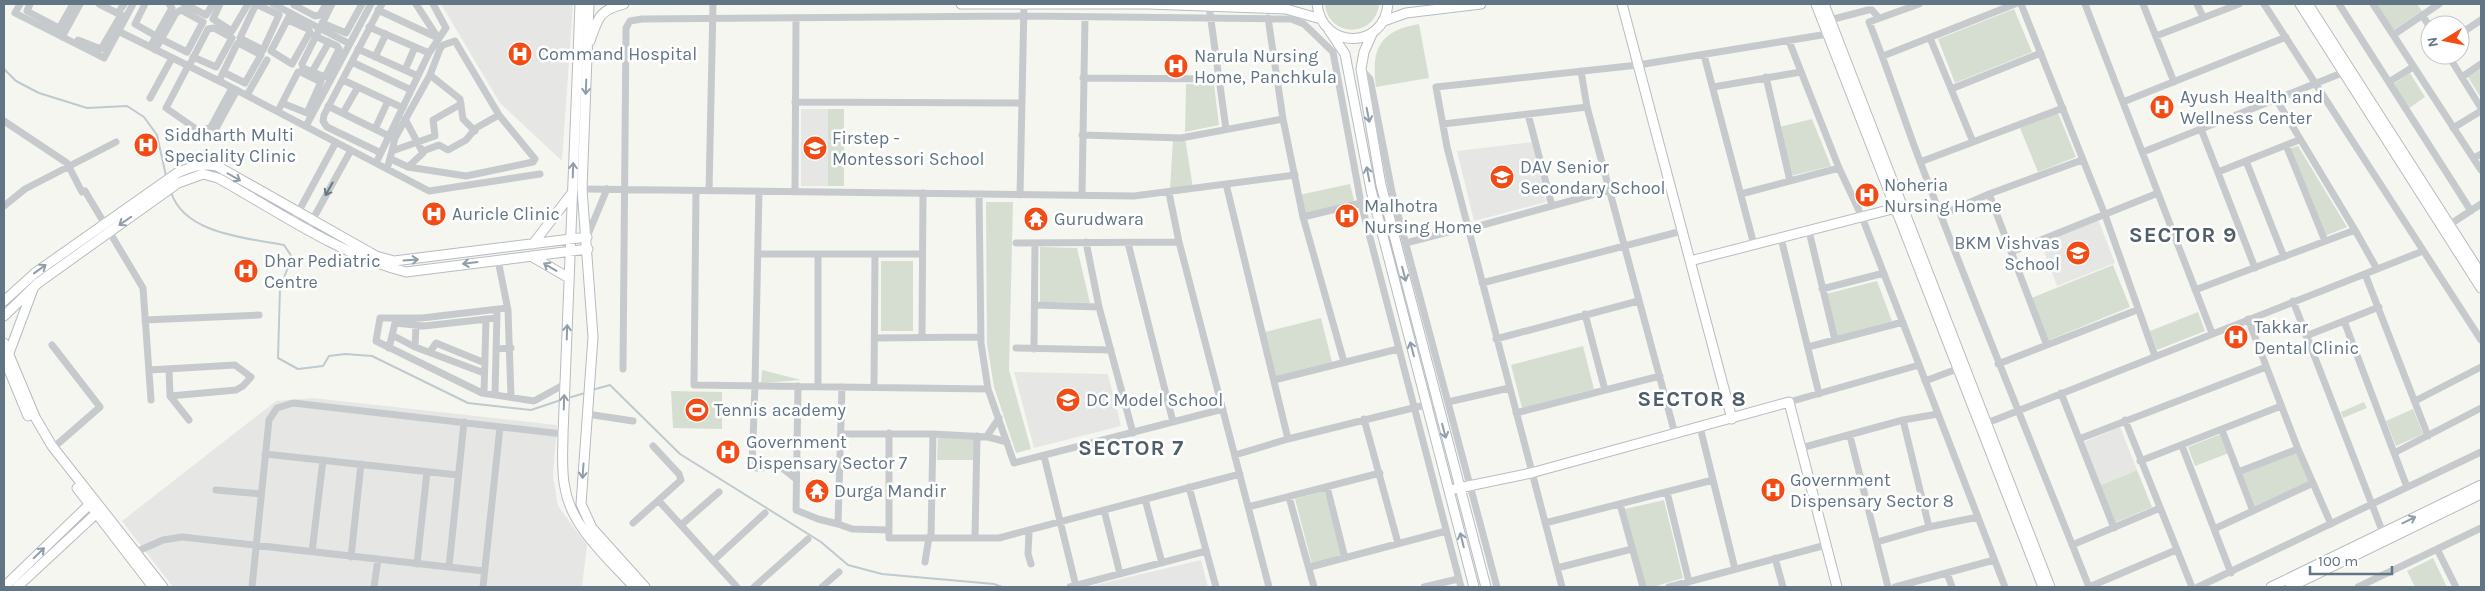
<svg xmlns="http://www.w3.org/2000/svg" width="2485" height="591" font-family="Karla,sans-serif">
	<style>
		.built { fill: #e6e7e5 }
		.green { fill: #d6ded2 }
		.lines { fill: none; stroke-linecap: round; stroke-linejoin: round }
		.stream { stroke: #becacf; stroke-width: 2 }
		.secondary-casing { stroke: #b6bcc0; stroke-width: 11 }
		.street { stroke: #c7cacd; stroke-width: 7 }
		.secondary { stroke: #fff; stroke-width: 9 }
		.oneway { stroke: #919eaa }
		.oneway2 { stroke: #677989 }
		.labels { text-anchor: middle; stroke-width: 5; stroke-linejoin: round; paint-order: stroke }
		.poi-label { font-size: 18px; fill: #627585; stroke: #fff; text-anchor: start }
		.district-label { font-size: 22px; font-weight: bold; letter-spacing: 1px; fill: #505e69; stroke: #fff }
	</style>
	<rect width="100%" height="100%" fill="#f6f6f1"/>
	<!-- built -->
	<path class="built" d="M441,4H573L562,161L500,103Z
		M801,109H828V186H801Z
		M1533,142L1546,202L1474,221L1457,151Z
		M2098,219L2115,263L2057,286L2041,243Z
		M1014,372L1108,374L1121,426L1034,448Z
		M313,398L557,425L553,476L558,506L587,545L582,587H173L122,521L276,401Z
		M2120,427L2137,470L2099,486L2082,443Z
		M1201,560L1208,587H1087Z"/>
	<!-- green -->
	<path class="green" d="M1325,4H1379V5C1374,39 1328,37 1325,4Z
		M2375,4H2417L2422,11L2392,31Z
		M2014,9L2032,52L1955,83L1938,39Z
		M1419,24L1429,78L1376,87C1371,49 1379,31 1419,24Z
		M2481,69V98L2468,77Z
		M2410,73L2425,97L2408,109L2392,85Z
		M1186,84L1214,85L1219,125L1185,132Z
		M828,109H844V186H828Z
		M2058,113L2076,157L2038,172L2020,128Z
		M1812,119L1831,166L1791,176L1779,127Z
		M1173,138H1185L1193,188L1170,190Z
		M2298,146L2347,227L2325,236L2291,148Z
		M1350,184L1355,204L1303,215L1299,195Z
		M986,202H1013L1009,370L1031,449L1016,453L994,387L987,344Z
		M1040,247L1077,248L1090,303L1040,302Z
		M881,261H913V331H881Z
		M2113,265L2130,307L2047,341L2029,299Z
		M1877,281L1892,321L1837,336L1826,294Z
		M2198,312L2205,331L2157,350L2150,331Z
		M1321,318L1332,362L1276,376L1265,332Z
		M1583,346L1594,389L1522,408L1511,365Z
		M762,370L801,380L761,383Z
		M671,391L722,392V429L673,428Z
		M2364,402L2367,408L2343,418L2341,412Z
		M2413,409L2423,434L2396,446L2386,421Z
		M2221,434L2229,453L2195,466L2188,447Z
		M938,437L974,438V460H937Z
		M2296,453L2309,482L2255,506L2242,473Z
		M2137,470L2152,507L2114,523L2099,486Z
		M1324,491L1342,556L1312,564L1295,499Z
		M1664,500L1683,578L1653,587H1645L1625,509Z
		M2433,558L2447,587H2415L2407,571Z"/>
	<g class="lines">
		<!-- stream -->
		<path class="stream" d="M4,69L16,81L39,93L87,108L127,106L144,117L157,135L166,176
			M171,192C184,234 247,238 284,245L292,257L280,288L278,358L298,369L323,366L329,356L345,354L372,356L468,403L531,410L561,400
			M592,390L610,385L680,454L821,542L848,565L882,574L994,584L1002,587
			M568,398L585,393"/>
		<defs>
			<path id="secondary" d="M580,4L563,434C563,451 561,471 565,488C571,527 609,559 634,587
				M589,4L582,189L593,337L581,504L592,528L645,587
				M961,4H1148L1286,9L1321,19
				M1317,4C1322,50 1384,50 1388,4
				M1622,4L1732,419
				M1816,4L2043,587
				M1824,4L2050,587
				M2300,4L2481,288
				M2308,4L2481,274
				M1384,21L1406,13L1481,4
				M1329,30L1345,54L1371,190L1474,587
				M1372,34L1364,52L1361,69L1381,185L1486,587
				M590,41C598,18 599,10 624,4
				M533,244L572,193
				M531,256L569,278
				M1690,261L1900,207
				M4,301L35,273L177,173C191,167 201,163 217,166L376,256L394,261L587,237
				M4,316L38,283L178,183L203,174L218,178C277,211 340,255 406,272L588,249
				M4,343L35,417L52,446L163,587
				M9,353L33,289
				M4,358L28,416
				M77,488L153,587
				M1454,489L1531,473L1789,402L1837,587
				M4,587L94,500
				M17,587L99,511
				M2271,587L2481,485
				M2290,587L2481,494"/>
		</defs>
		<!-- secondary casing -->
		<use href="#secondary" class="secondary-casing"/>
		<!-- street -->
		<path class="street" d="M20,4L15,13L104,58L133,4
			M30,4L27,11L59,28
			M99,4L123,16
			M145,4L135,24L156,36
			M184,4L206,15L213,4
			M220,4L213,19L232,31L248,4
			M256,4L279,15L263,50L240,38Z
			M273,4L350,44
			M416,4L438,38
			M1919,4L1869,22C1888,69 1903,117 1921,164C1975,306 2033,446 2089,587
			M2021,4L2105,215L2155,356
			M2085,4L2212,333
			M2143,4L2174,82
			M2197,4L2203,17
			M2264,4L2481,340
			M2339,4L2471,211
			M2373,4L2481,170
			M294,5L315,16L320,15L326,4
			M1209,6L1226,129
			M120,10L124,4
			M378,10L438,38
			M2422,15L2430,27
			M1268,18L1283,119L1303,217L1344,362
			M288,20L308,29L310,32L292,64L271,51L291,13
			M1830,20L1868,10H1872L1879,18
			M322,23L346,33L362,4
			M369,27L429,53
			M118,31L223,83L429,191L540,174
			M57,32L73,4
			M2460,34L2481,20
			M2393,35L2439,4
			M315,36L337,46L339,49L325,77L303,68L302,64L332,4
			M2156,36L2239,4
			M62,37L80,4
			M1930,38L1973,142
			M78,40L101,49L121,15
			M1789,41L1839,168L1862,217L2005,587
			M150,47L172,8L169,4
			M358,49L418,76
			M155,50L176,13L181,10L203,22L187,52L161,39
			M1704,55L1754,245
			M2448,55L2481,108
			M1883,56L2015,4
			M375,57L386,34
			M352,62L411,90
			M188,66L166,108L199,131L211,127L232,88
			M189,66L208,29L214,28L232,38L216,67L193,57
			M1361,69L1370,79L1392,192L1497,587
			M405,70L415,47
			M1581,71L1587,107L1675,434
			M312,72L329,42
			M430,75L460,99L463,119L475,131
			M1766,77L1790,181
			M2462,77L2481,64
			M1083,78L1218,79
			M343,80L403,108
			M219,81L236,46L238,43L261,55L245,83L223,72
			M2389,82L2413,67
			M1713,87L1801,72
			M1951,89L2041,53
			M247,95L267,60
			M150,98L172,58
			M2276,99L2355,230L2377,269
			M795,102L1021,103
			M2123,102L2286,37
			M328,106L389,136
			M278,111L298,72H301L321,82L307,113L282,103
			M343,113L358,87
			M1528,114L1552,206
			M405,119L423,153L408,167
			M4,121L67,163L82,192
			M1443,124L1587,107
			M306,126L371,4
			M2453,128L2481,111
			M375,129L388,101
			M2201,129L2255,268
			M215,130L237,90
			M1082,135L1181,138L1283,119
			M2286,145L2325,241
			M423,151L439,145L448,150L466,140L476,128L499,115
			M2143,152L2347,71
			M381,153L327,127L323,121L324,115L382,4
			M2474,158L2481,154
			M391,159L408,167L466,176L533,162L535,159L499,115L455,41L443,45L440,49L430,75L395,138L392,151
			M2246,161L2284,257
			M1920,162L2063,108
			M376,163L429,53L446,28L433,4
			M387,169L392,151L435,136L433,120L461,104
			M2218,172L2299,140
			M1226,184L1288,439
			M582,189L1134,196L1295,175
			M85,191L143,288L151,400
			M696,191L694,385L988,389
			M709,191L713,4
			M759,191L755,385L752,467L755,468L781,467L796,479
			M795,192L796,18
			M1169,193L1179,242L1269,587
			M979,194L981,343L988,389L1014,463L1223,409
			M1741,194L1839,168
			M1989,194L2046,343
			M1020,195L1024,4
			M1082,195L1085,17
			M4,206L25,189L116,142
			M1941,215L1989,194L2082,160
			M1303,217L1361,203
			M294,220L336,142
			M2446,227L2481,204
			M308,228L351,150
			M1468,229L1610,190
			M1809,231L1835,340
			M587,237L607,189
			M1781,238L1819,394
			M1086,242L1099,307L1133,433
			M1016,243L1179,242
			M1128,243L1173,422
			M1406,243L1467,227
			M2011,252L2158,193
			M758,254H922
			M498,260L508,310L511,397
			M2365,274L2428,436
			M1482,283L1682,231
			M1822,289L1884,273
			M2195,290L2355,230
			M2293,301L2383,533
			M1035,305L1099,307
			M507,308L422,318H380L376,341L482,393L534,401L565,384
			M1585,314L1605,390
			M2248,319L2298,449L2331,524
			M145,320L259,315
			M2344,321L2407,487
			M392,335L415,347L484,373
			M2306,336L2379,307
			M922,337L923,193
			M875,338L981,337
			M1496,339L1638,301
			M52,345L100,407L53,448
			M415,347L416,325
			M1808,347L1903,322
			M389,348L395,323L424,326L496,318
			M1016,348L1111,350
			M496,349L511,348
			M1034,349L1035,243
			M430,352L436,343L485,363
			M1998,364L2137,310
			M169,369L170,396L189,420
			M623,369L626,28L630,21L642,19L1024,16L1291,19L1304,24L1333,52L1361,203L1461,587
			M149,370L235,365L251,377L243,386L236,390L170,396
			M1274,380L1398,349
			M1925,381L1957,369
			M798,386L796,510L818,519L838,524L842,387
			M818,386V254
			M874,387L875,255
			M484,393L486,319
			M2061,393L2114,528
			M495,394L497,314
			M2415,401L2481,367
			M1448,402L1509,388
			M1789,402L1919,365
			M1516,413L1660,376
			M587,414L633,421
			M1364,419L1398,543
			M1903,420L1929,527
			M2125,420L2192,587
			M1982,425L2423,251
			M1700,427L1735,569
			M2222,430L2253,511
			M889,433V538H999L1240,474
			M842,434H933L988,437L1007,442
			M987,436L999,418
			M1850,436L1888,587
			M2079,439L2266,367
			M2182,446L2231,573
			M1801,448L1903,420L1938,414
			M2394,453L2481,408
			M265,454L458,475
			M1235,455L1288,439L1437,402
			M1044,456L1076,586
			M2140,461L2281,406
			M2238,472L2298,449
			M1189,487L1216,587
			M1327,487L1345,558
			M216,490L261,494
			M1667,492L1689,582
			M1289,497L1314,587
			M1145,499L1162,563
			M659,501L737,587
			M1620,504L1643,587
			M1248,507L1380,473
			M1104,510L1120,574
			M633,523L681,480L679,474L653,446
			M1545,523L1713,480
			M838,524L852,529L889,530
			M681,525L719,492
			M2214,529L2313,483
			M1029,532L1028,554L1031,564
			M931,538L933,434
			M975,538L977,436
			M1877,542L1929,527L1978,517
			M2072,545L2160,508
			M2437,549L2456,587
			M312,552L323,460
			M131,554L163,540L182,537L484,571
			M351,557L361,464
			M1775,558L1783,587
			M713,561L765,513
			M925,562L929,537
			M417,564L427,472
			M449,567L464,422
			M1310,567L1446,531
			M1557,568L1632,549
			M1947,573L1952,587
			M252,587L269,420L277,408L293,403L563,434
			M374,587L378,559
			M483,587L500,427
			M754,587L808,539
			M822,587L839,572
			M1070,587L1206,551
			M1424,587L1458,579
			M1562,587L1447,147L1436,87L1638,65L1828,34
			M1669,587L1826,545
			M1895,587L1994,560
			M2089,587L2176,550
			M2198,587L2481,452
			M2358,587L2481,528"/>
		<!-- secondary -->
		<use href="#secondary" class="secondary"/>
	</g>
	<!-- one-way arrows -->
	<defs><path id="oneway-shaft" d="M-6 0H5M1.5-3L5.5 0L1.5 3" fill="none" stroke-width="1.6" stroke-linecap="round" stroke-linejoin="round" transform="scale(1.25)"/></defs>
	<g class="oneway">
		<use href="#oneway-shaft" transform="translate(586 87) rotate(92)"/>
		<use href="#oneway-shaft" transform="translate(1368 115) rotate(79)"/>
		<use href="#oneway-shaft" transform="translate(573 170) rotate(-88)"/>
		<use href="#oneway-shaft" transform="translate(1368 174) rotate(-101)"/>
		<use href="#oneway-shaft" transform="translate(234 177) rotate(30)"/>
		<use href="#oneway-shaft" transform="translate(125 221) rotate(145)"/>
		<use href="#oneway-shaft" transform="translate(411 260) rotate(-4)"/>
		<use href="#oneway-shaft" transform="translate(470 263) rotate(173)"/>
		<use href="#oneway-shaft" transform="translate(550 267) rotate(-149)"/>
		<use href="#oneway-shaft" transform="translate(40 269) rotate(-36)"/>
		<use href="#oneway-shaft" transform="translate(1404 274) rotate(75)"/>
		<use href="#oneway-shaft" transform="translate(567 332) rotate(-88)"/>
		<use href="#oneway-shaft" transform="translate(1412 349) rotate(-105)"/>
		<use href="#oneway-shaft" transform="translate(564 402) rotate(-88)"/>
		<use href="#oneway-shaft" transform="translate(1444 431) rotate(75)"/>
		<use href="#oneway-shaft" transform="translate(583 471) rotate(94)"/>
		<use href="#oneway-shaft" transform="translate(2409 520) rotate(-26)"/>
		<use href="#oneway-shaft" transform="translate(1462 540) rotate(-104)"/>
		<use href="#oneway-shaft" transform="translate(39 553) rotate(-44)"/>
	</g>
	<use class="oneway2" href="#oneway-shaft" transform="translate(329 189) rotate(119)"/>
	<!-- icons -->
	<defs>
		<symbol id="hospital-disc" viewBox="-11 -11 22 22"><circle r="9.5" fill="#f14c16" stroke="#fff"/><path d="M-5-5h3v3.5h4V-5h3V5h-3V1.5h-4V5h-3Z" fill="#fff"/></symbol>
		<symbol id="school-disc" viewBox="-11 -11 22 22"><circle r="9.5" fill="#f14c16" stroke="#fff"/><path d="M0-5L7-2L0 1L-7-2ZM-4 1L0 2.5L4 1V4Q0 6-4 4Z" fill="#fff"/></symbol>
		<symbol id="temple-disc" viewBox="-11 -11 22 22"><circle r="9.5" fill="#f14c16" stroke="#fff"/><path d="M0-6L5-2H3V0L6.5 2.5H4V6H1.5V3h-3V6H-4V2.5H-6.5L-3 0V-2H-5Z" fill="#fff"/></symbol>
		<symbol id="stadium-disc" viewBox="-11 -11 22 22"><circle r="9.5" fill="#f14c16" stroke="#fff"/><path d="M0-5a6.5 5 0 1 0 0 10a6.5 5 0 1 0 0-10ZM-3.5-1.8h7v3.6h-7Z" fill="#fff"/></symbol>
	</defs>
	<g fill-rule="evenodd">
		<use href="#hospital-disc" x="506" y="40" width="28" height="28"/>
		<use href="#hospital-disc" x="1162" y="52" width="28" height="28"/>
		<use href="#hospital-disc" x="2148" y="93" width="28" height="28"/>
		<use href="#hospital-disc" x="132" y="131" width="28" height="28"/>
		<use href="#school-disc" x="801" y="134" width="28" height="28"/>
		<use href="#school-disc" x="1488" y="163" width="28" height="28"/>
		<use href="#hospital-disc" x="1853" y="181" width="28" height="28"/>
		<use href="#hospital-disc" x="420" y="200" width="28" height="28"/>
		<use href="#hospital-disc" x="1333" y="202" width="28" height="28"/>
		<use href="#temple-disc" x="1022" y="205" width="28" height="28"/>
		<use href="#school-disc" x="2064" y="239" width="28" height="28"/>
		<use href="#hospital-disc" x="232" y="257" width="28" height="28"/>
		<use href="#hospital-disc" x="2222" y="323" width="28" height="28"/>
		<use href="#school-disc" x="1054" y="386" width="28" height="28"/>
		<use href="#stadium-disc" x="683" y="396" width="28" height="28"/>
		<use href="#hospital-disc" x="714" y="438" width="28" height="28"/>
		<use href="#hospital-disc" x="1759" y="476" width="28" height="28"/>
		<use href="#temple-disc" x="803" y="477" width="28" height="28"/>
	</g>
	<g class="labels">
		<!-- poi labels -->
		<g class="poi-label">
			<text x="538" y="60">Command Hospital</text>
			<text x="1194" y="62">Narula Nursing<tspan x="1194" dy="21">Home, Panchkula</tspan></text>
			<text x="2180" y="103">Ayush Health and<tspan x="2180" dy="21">Wellness Center</tspan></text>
			<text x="164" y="141">Siddharth Multi<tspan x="164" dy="21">Speciality Clinic</tspan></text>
			<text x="832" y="144">Firstep -<tspan x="832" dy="21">Montessori School</tspan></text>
			<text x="1520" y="173">DAV Senior<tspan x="1520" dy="21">Secondary School</tspan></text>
			<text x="1884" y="191">Noheria<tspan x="1884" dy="21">Nursing Home</tspan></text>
			<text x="1364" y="212">Malhotra<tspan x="1364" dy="21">Nursing Home</tspan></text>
			<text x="452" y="220">Auricle Clinic</text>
			<text x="1054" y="225">Gurudwara</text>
			<text x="2060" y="249" text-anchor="end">BKM Vishvas<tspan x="2060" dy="21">School</tspan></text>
			<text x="264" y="267">Dhar Pediatric<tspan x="264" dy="21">Centre</tspan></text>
			<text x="2254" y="333">Takkar<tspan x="2254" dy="21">Dental Clinic</tspan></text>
			<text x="1086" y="406">DC Model School</text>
			<text x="714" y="416">Tennis academy</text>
			<text x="746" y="448">Government<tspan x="746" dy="21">Dispensary Sector 7</tspan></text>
			<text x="1790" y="486">Government<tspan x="1790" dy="21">Dispensary Sector 8</tspan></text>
			<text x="834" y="497">Durga Mandir</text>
		</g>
		<!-- district labels -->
		<g class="district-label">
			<text x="2183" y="242">SECTOR 9</text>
			<text x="1692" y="406">SECTOR 8</text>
			<text x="1131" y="455">SECTOR 7</text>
		</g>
	</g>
	<!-- border -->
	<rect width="2485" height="591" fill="none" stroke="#627585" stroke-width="10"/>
	<!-- north arrow -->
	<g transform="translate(2445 40) rotate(260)"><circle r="24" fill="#ffffff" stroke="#c0c8ce"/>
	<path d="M0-4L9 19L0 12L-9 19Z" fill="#f14c16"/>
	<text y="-8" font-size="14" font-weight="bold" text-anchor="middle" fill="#627585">N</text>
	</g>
	<!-- scale -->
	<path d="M2310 566v8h82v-8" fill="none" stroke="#627585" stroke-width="2.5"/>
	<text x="2318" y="566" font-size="15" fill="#627585" stroke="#ffffff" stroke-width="4" paint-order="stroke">100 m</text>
</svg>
